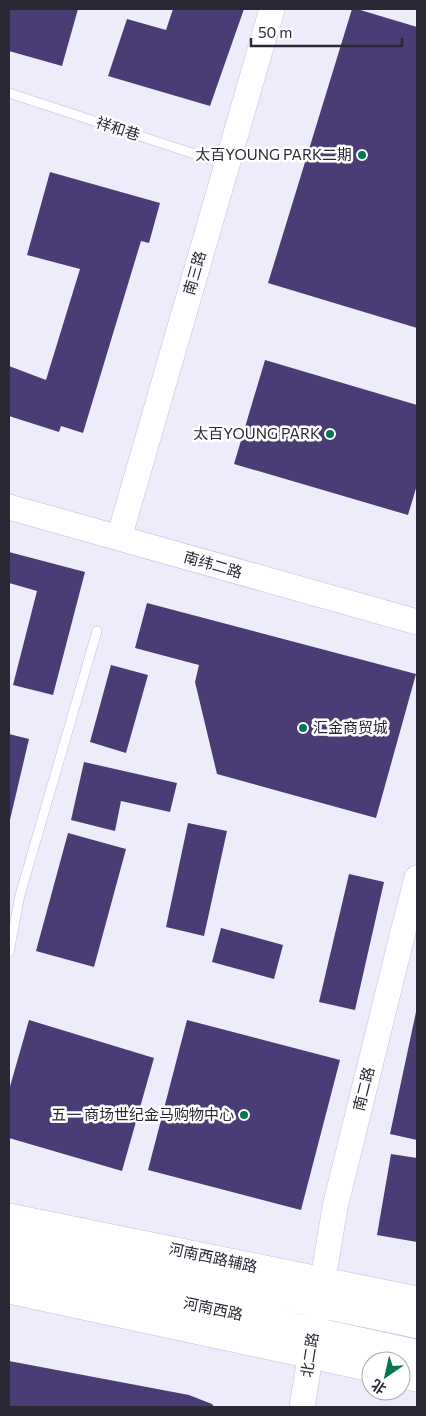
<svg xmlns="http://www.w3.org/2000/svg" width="426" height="1416" font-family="Commissioner,'Noto Sans SC',sans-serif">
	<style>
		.building { fill: #4a3d75 }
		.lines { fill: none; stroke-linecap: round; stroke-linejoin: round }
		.lane-casing { stroke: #c4bfe1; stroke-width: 10 }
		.secondary-casing { stroke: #c4bfe1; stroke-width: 26 }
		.primary-casing { stroke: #c4bfe1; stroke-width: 29 }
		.lane { stroke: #fff; stroke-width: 9 }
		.secondary { stroke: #fff; stroke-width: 25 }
		.primary { stroke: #fff; stroke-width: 28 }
		.poi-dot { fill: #047752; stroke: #fff; stroke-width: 2 }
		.labels { text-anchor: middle; stroke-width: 5; stroke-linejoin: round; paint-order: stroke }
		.street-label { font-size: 15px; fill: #2a2835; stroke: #fff }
		.poi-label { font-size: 15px; fill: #2a2835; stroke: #fff; text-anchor: end }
	</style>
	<rect width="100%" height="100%" fill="#edecfa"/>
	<!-- building -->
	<path class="building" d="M9,9H78L62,66L9,51Z
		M173,9H244L210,106L108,76L127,19L166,30Z
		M352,9H357L417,27V328L268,283Z
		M50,172L160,203L149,243L141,241L83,433L61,426L59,432L9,416V366L46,380L80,269L27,255Z
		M265,360L417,405V485L408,515L234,464Z
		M9,552L85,572L53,695L13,685L37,591L9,583Z
		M147,603L416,674L376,818L217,774L195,682L199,665L135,648Z
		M111,665L148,675L126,753L90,742Z
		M9,734L29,739L9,824Z
		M84,762L177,783L170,812L121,801L115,831L71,820Z
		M188,823L227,831L204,936L166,927Z
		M68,833L126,849L94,967L36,951Z
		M349,874L384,882L355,1010L319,1002Z
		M221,928L283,945L274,979L212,962Z
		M416,1012H417V1140L390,1134Z
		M29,1020L154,1058L122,1171L9,1138V1090Z
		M187,1020L340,1060L301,1210L148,1170Z
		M391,1154L417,1158V1242L377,1235Z
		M9,1361L189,1395L212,1404L214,1407H9Z"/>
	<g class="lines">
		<defs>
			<path id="lane" d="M9,93L225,164
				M9,952L20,895L97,631"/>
			<path id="secondary" d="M9,507L417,622
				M119,538L272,9
				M9,1216L417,1299
				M9,1291L371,1369
				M401,1375L417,1379
				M302,1407L335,1207L403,932L417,878"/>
			<path id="primary" d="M9,1239L417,1324
				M9,1265L417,1354"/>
		</defs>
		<!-- lane casing -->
		<use href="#lane" class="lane-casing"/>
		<!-- secondary casing -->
		<use href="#secondary" class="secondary-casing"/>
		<!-- primary casing -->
		<use href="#primary" class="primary-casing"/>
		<!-- lane -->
		<use href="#lane" class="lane"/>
		<!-- secondary -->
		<use href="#secondary" class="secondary"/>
		<!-- primary -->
		<use href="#primary" class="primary"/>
	</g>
	<!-- markers -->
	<g class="poi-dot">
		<circle cx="362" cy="155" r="5"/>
		<circle cx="330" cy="434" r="5"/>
		<circle cx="303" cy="728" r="5"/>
		<circle cx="244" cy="1115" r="5"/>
	</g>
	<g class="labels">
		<!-- street labels -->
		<g class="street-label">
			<text transform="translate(118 129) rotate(18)" y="5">祥和巷</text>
			<text transform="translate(195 273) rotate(-74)" y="5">南三路</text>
			<text transform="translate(213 565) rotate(16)" y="5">南纬二路</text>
			<text transform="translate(364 1089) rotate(-76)" y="5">南二路</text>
			<text transform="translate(213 1258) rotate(12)" y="5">河南西路辅路</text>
			<text transform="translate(213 1309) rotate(12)" y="5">河南西路</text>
			<text transform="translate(310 1355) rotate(-81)" y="5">北二路</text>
		</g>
		<!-- poi labels -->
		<g class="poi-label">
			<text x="352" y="160">太百YOUNG PARK二期</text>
			<text x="320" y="439">太百YOUNG PARK</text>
			<text x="313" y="733" text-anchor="start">汇金商贸城</text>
			<text x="234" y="1120">五一 商场世纪金马购物中心</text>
		</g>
	</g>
	<!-- border -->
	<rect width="426" height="1416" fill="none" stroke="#2a2835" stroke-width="20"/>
	<!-- north arrow -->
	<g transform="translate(386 1376) rotate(214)"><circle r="24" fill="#ffffff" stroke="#aaa9ae"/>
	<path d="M0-4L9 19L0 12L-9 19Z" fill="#047752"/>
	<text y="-8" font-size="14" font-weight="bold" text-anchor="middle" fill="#2a2835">北</text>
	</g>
	<!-- scale -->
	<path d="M251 38v8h151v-8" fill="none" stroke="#2a2835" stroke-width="2.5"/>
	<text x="258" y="38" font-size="15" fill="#2a2835" stroke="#ffffff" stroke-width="4" paint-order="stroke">50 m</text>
</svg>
